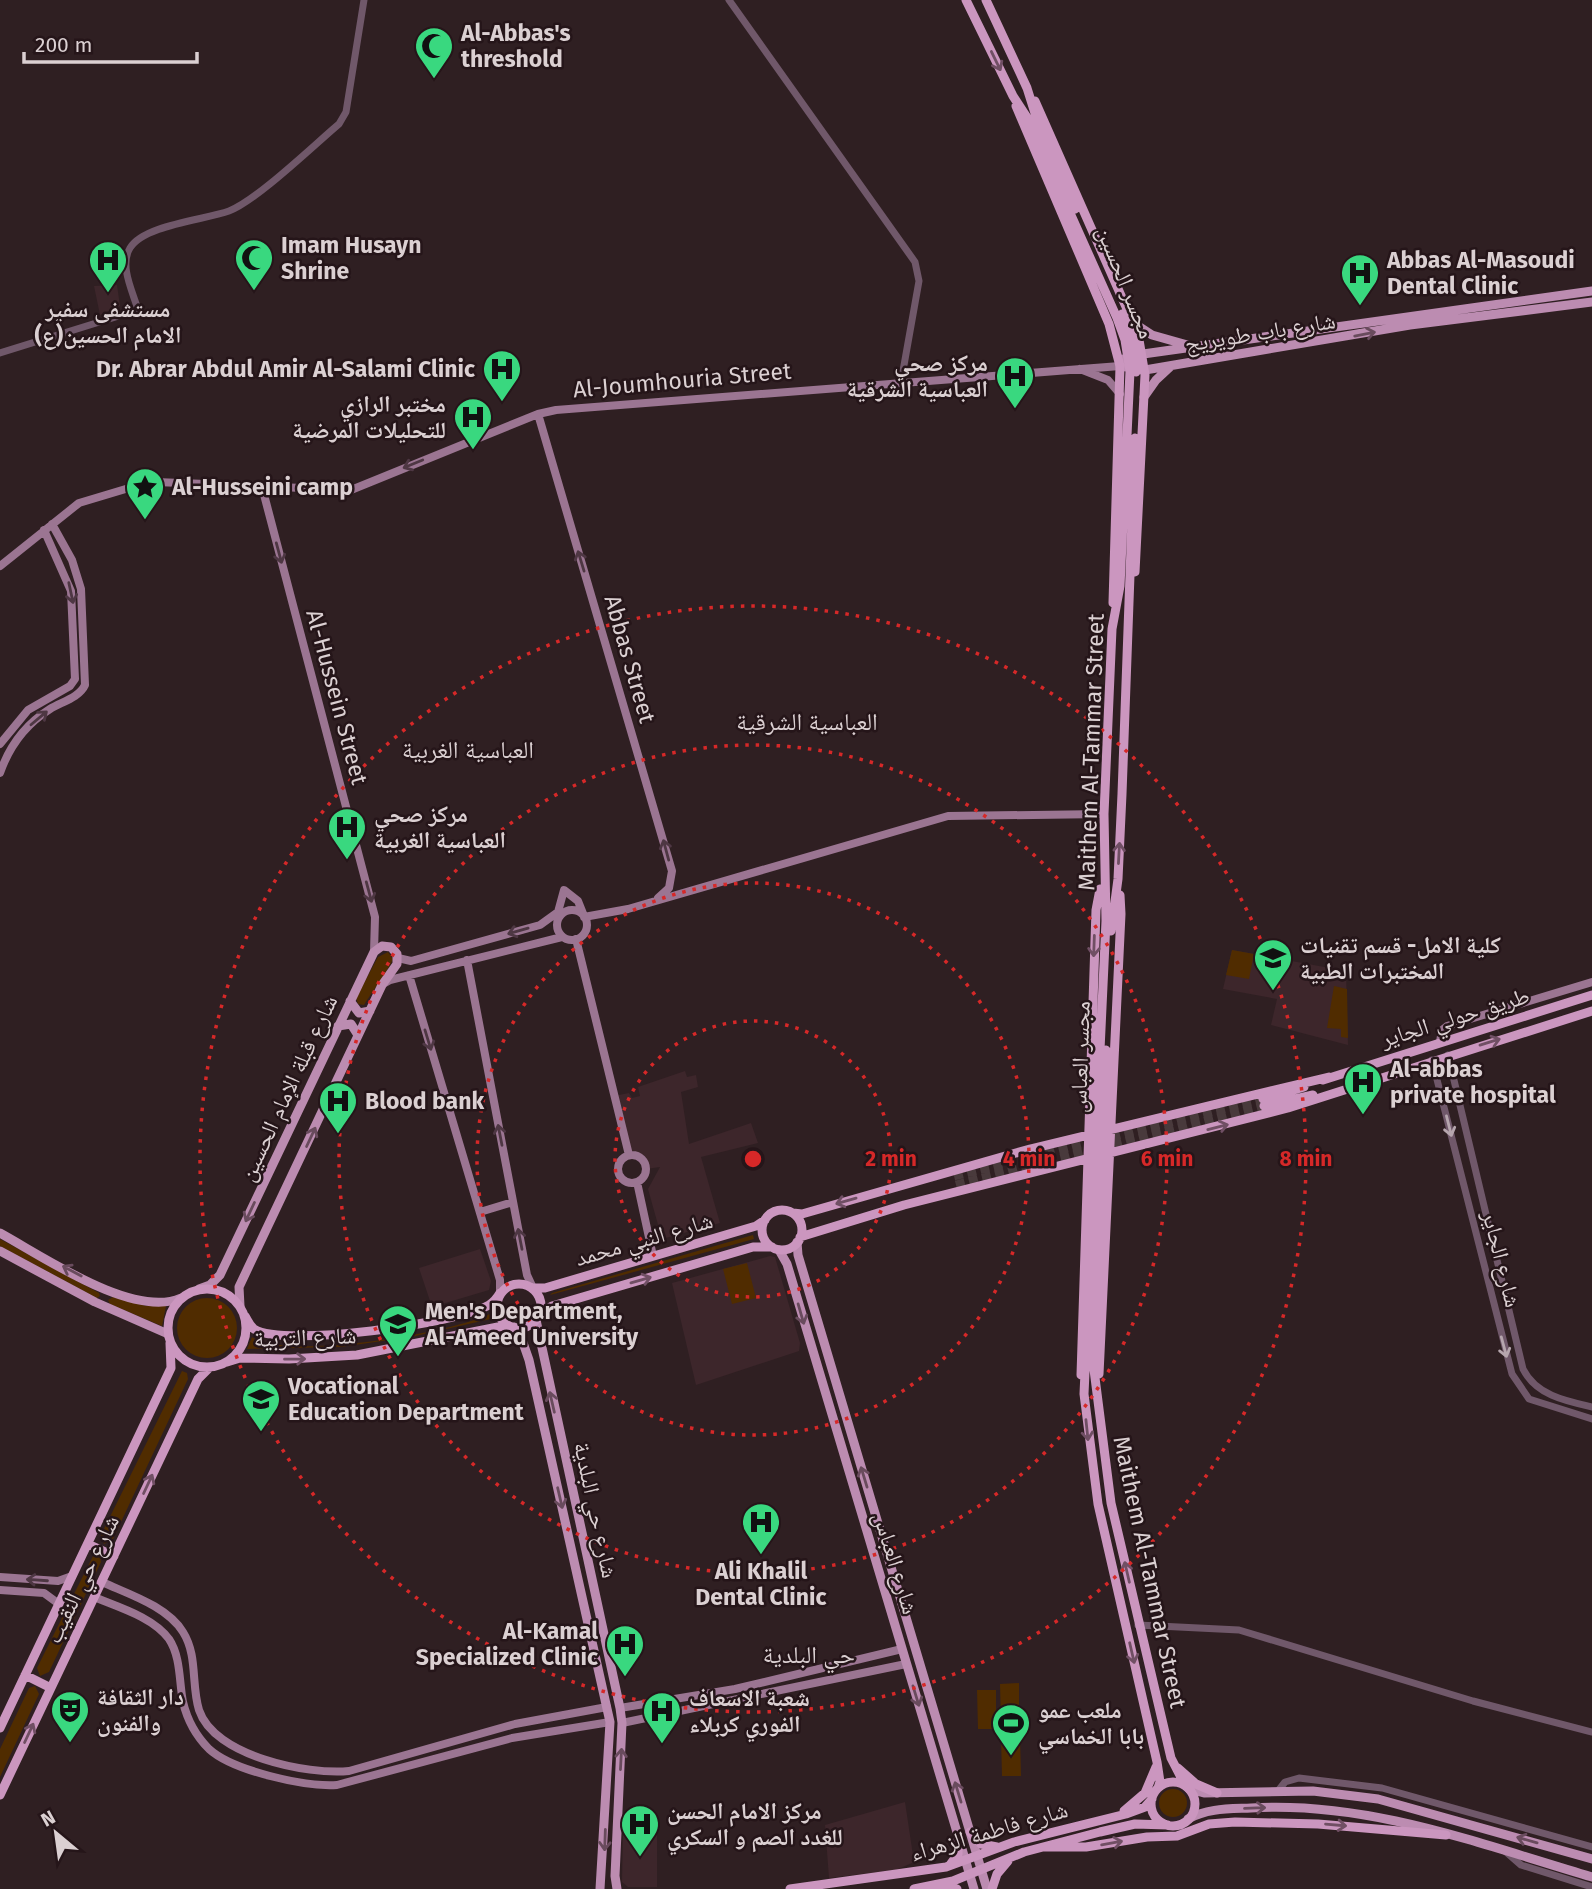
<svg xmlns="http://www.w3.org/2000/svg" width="1592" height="1889" font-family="'Fira Sans','Noto Naskh Arabic',sans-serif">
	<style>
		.built { fill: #3d262b }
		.green { fill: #502c00 }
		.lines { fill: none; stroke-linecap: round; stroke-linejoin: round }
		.trunk-tunnel { stroke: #493a3c; stroke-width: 9; stroke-dasharray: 9 4.5; stroke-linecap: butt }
		.tertiary { stroke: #70586a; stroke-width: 7 }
		.secondary { stroke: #9b7592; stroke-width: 8 }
		.primary { stroke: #bc8cb1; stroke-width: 9 }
		.trunk { stroke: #cb96bf; stroke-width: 9 }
		.oneway { stroke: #704f64 }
		.oneway2 { stroke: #694b5d }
		.oneway3 { stroke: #4e3743 }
		.oneway4 { stroke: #b6a6ae }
		.ring { fill: none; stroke: #d62828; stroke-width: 3.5; stroke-dasharray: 3.5 7 }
		.labels { text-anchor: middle; stroke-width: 5; stroke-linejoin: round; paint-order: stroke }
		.poi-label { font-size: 23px; font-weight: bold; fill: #dbd0d2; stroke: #251519; text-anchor: start }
		.street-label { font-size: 23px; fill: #dbd0d2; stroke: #251519 }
		.neighbourhood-label { font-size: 24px; fill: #dbd0d2; stroke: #251519 }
		.centre { fill: #d62828; stroke: #251519; stroke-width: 3.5 }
		.ring-label { font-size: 21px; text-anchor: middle; font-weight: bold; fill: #d62828; stroke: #251519; stroke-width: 5; stroke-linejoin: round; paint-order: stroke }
	</style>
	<rect width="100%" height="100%" fill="#2f1f22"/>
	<!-- built -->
	<path class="built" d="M117,285L120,306L100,315L94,286Z
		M1232,950L1346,971L1348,1045L1271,1025L1277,999L1223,989Z
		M685,1071L687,1077L696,1075L698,1087L681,1092L689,1144L751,1123L758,1143L701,1157L720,1223L662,1239L648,1189L660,1167L646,1169L641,1158L629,1155L614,1096L629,1093L632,1098L640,1096L638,1087Z
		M480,1249L491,1281L489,1290L432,1307L419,1268Z
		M770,1256L775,1257L800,1343L799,1351L696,1385L672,1283Z
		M905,1802L914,1862L896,1870L829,1878L825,1825Z
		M623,1825L657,1826V1887H628L622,1882Z"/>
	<!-- green -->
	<path class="green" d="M1232,950L1254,954L1249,979L1226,975Z
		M388,952L393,959C391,966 370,995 364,1005L358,1004L356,998L378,957Z
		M1334,986L1347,989L1348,1038L1341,1037V1029L1327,1028Z
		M753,1235L754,1239L550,1295L552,1293Z
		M0,1239L99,1293L100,1296L97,1298L0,1246Z
		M747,1263L756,1298L732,1304L723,1269Z
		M113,1297L146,1306H166L162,1326L110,1304L108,1300Z
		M177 1328a30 30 0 1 1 60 0a30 30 0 1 1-60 0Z
		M492,1313L495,1318L411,1337L340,1347L247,1349L252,1337C288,1361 453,1333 492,1313Z
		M182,1371L187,1373L188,1379L113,1539L104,1544L101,1535Z
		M94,1554L100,1557L101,1562L49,1672L40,1676L37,1668Z
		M1019,1683V1722L1001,1723L1000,1684Z
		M35,1686L39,1694L0,1777V1749L29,1688Z
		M977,1690H996V1729H978Z
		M1020,1737L1021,1776H1002L1001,1738Z
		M1159 1803a14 14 0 1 1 28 0a14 14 0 1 1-28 0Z"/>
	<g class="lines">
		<!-- trunk-tunnel -->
		<path class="trunk-tunnel" d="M954,1176L1263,1099
			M956,1185L1264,1106"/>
		<!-- tertiary -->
		<path class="tertiary" d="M729,0L915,262L919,281L901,382
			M0,353L138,310C133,292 119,266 130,248C144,225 204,220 229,211C256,201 314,145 339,124L346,112L364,0
			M1448,1055L1523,1369C1536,1395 1565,1401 1592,1407
			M1432,1060L1512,1374L1529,1399L1592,1419
			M1138,1625L1239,1630L1473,1701L1592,1732
			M1278,1791L1285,1782L1299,1778L1382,1788L1592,1847
			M1505,1851L1521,1865L1592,1887"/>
		<!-- secondary -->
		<path class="secondary" d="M1080,369L1108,380L1120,394
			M538,414L672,871L669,888L658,898
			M262,487L375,917L374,952
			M0,566L79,503L129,488L156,482L351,490L538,414L556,410L1120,366
			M0,744L28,710L70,686L75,679L71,591L44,530
			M0,773C9,747 26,724 50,709C61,702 79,698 85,685L81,589L72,560L52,524
			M557 925a15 15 0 1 1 30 0a15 15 0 1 1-30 0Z
			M584,917L628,909L948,816L1104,814
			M576,939L629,1155
			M398,958L411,961L540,925L558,912L564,890L578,901L584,916
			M467,960L527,1275L533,1288
			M409,975L500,1280V1293
			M383,984L390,980L562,937
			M1440,1042L1442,1030L1447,1026L1592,982
			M618 1169a14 14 0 1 1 28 0a14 14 0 1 1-28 0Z
			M637,1182L653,1256
			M480,1212L513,1202
			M0,1577L58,1581L72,1576
			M102,1582C128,1594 167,1606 183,1632C198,1656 191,1684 199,1710C214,1756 307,1775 349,1771L515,1724L607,1707
			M0,1590L44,1593L59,1604
			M94,1597C118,1607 153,1617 169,1639C181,1657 179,1682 183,1702C187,1719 196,1736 209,1749C233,1771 305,1787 337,1785L512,1738L610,1722
			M620,1708L735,1689L902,1649
			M622,1723L906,1664"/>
		<!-- primary -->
		<path class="primary" d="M1132,322L1152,335L1191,346
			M1136,355L1592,291
			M1123,359L1120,366L1145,370L1410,325L1592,302
			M1144,397L1156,380L1170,367
			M350,1001L359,1013L370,1011
			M338,1026L351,1024L358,1035
			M0,1233C44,1257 133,1319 181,1298
			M797,1242L798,1255L987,1889
			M779,1250L787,1264L974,1889
			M0,1251L95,1302L168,1334
			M199,1289L210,1285L220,1275L374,952L382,946L391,947L397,954V964L382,985L239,1287L240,1306
			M536,1320L620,1708L622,1723L615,1876L617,1889
			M514,1327L521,1337L529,1360L610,1722L600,1889
			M1189,1789L1204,1793L1313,1791L1378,1799L1592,1859
			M1188,1819C1208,1808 1229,1809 1251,1808C1369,1801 1480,1844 1592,1877"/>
		<!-- trunk -->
		<path class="trunk" d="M966,0L1013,96L1028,119L1117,318L1125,340L1130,371L1120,586L1112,629L1104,814L1106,921L1084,1394L1098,1504L1157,1762L1160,1782L1158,1788
			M986,0L1027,88L1039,126L1075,209
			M1035,101L1138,334L1145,375L1135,572
			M1016,106L1109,324L1120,366L1113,603
			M1122,314L1131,338L1136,372
			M1111,931L1118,879L1122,794L1135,438
			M1106,1050L1093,1362L1111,1503L1171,1758L1185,1785
			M1323,1080L1592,995
			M1263,1099L1304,1087
			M1264,1106L1313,1095
			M762 1230a20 20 0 1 1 40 0a20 20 0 1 1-40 0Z
			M793,1213L802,1214L1030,1149L1329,1077
			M800,1237L904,1205L1288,1108L1592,1011
			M497 1306a22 22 0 1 1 44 0a22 22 0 1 1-44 0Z
			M533,1288H545L756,1226L765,1220
			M168 1328a39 39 0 1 1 78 0a39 39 0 1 1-78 0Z
			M540,1314L552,1306L753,1247H772
			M245,1316C248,1321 250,1326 254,1329C284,1348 459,1323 489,1305C494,1302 497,1298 500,1293
			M227,1362L240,1358L289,1359L357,1355L508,1325
			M1099,1374L1121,914L1120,895
			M1081,1375L1096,910L1100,889
			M88,1544L114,1556
			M25,1675L51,1688
			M0,1728L171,1368L170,1343
			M1178,1768L1196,1784L1217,1793
			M1151 1804a22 22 0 1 1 44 0a22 22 0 1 1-44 0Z
			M0,1795L198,1379L210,1367
			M1124,1811L1145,1793L1156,1767
			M970,1832L981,1844L997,1847
			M1044,1847H1086L1147,1837L1177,1836L1209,1824L1235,1822L1318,1824L1446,1835
			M950,1865L958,1854V1835
			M941,1886L957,1889
			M790,1889L946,1867L1014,1842L1126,1814L1145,1807L1152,1799
			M914,1889L953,1881L1024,1852L1100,1832L1135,1824L1168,1825
			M992,1889L997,1874L1008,1861"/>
	</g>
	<!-- one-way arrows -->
	<defs><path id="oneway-shaft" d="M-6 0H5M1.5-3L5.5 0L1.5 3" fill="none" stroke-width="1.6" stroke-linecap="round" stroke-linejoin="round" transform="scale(1.75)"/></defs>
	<g class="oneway">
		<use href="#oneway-shaft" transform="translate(996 61) rotate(64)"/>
		<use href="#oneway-shaft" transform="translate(1119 853) rotate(-87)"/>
		<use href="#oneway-shaft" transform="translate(1094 946) rotate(92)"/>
		<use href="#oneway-shaft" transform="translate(1490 1042) rotate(-17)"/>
		<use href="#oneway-shaft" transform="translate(1218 1127) rotate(-14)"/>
		<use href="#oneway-shaft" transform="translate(846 1201) rotate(164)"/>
		<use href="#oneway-shaft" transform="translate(641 1280) rotate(-16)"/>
		<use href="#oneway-shaft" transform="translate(295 1359) rotate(-1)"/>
		<use href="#oneway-shaft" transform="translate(1087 1430) rotate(84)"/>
		<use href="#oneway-shaft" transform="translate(148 1484) rotate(-65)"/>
		<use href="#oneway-shaft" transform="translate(1127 1572) rotate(-103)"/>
		<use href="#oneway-shaft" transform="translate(1132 1653) rotate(77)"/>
		<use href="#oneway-shaft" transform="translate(29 1733) rotate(-65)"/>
		<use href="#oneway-shaft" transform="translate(1336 1825) rotate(5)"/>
		<use href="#oneway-shaft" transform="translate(1112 1843) rotate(-10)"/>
	</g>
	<g class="oneway2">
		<use href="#oneway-shaft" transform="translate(1365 334) rotate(-11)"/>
		<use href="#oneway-shaft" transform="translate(311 1137) rotate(-65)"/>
		<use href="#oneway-shaft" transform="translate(250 1212) rotate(115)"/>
		<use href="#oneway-shaft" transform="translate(72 1271) rotate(-152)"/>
		<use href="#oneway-shaft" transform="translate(801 1314) rotate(74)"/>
		<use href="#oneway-shaft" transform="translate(552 1402) rotate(-103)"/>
		<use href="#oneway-shaft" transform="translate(864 1477) rotate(-107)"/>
		<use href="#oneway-shaft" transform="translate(560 1498) rotate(77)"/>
		<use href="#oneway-shaft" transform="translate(916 1696) rotate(73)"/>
		<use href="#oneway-shaft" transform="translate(621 1759) rotate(-87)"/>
		<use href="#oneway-shaft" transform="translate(958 1792) rotate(-107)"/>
		<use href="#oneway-shaft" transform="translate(1255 1808) rotate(-2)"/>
		<use href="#oneway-shaft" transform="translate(605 1840) rotate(92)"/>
		<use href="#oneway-shaft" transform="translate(1527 1840) rotate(-164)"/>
	</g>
	<g class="oneway3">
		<use href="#oneway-shaft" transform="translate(413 464) rotate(158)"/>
		<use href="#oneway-shaft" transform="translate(279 553) rotate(75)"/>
		<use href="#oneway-shaft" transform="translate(581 561) rotate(-107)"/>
		<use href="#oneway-shaft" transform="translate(71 593) rotate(78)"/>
		<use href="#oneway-shaft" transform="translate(39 718) rotate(-40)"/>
		<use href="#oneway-shaft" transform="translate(666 850) rotate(-105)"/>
		<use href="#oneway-shaft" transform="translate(369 892) rotate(75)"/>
		<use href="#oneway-shaft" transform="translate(518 931) rotate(164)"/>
		<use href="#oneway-shaft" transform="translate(428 1040) rotate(73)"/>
		<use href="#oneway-shaft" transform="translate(500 1135) rotate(-101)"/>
		<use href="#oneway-shaft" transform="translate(520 1239) rotate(-101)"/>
		<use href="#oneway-shaft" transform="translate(37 1580) rotate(-176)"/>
	</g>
	<g class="oneway4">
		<use href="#oneway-shaft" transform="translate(1449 1126) rotate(76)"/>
		<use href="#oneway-shaft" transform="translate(1504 1347) rotate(75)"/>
	</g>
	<!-- distance rings -->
	<g class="ring">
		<circle cx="753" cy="1159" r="138"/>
		<circle cx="753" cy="1159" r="276"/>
		<circle cx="753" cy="1159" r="414"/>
		<circle cx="753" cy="1159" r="553"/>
	</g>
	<!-- icons -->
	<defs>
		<symbol id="mosque-pin" viewBox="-11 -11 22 30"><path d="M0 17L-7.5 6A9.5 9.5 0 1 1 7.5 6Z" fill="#39d87f" stroke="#251519"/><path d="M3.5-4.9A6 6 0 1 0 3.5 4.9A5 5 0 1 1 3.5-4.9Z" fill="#111"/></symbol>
		<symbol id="hospital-pin" viewBox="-11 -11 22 30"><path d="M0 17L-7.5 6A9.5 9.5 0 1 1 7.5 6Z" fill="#39d87f" stroke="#251519"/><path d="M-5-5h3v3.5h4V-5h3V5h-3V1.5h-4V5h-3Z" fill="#111"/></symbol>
		<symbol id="sight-pin" viewBox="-11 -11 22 30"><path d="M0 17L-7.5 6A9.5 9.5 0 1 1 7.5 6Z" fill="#39d87f" stroke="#251519"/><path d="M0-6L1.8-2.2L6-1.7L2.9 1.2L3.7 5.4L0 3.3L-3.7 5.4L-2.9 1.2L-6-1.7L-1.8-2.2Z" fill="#111"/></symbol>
		<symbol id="university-pin" viewBox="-11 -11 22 30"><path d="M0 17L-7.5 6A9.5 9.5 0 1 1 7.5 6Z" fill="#39d87f" stroke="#251519"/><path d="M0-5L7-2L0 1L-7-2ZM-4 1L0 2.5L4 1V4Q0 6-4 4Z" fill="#111"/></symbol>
		<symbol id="theatre-pin" viewBox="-11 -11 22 30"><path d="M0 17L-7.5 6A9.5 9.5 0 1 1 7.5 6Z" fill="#39d87f" stroke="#251519"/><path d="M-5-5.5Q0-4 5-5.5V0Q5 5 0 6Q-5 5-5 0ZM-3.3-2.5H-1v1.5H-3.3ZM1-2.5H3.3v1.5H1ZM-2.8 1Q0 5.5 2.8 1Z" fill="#111"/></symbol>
		<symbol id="stadium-pin" viewBox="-11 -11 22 30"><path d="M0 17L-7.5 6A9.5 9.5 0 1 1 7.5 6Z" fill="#39d87f" stroke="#251519"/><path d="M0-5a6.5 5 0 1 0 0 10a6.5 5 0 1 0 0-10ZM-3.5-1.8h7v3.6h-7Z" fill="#111"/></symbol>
	</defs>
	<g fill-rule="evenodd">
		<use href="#mosque-pin" x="412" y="24" width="44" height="60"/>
		<use href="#mosque-pin" x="232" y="236" width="44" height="60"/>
		<use href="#hospital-pin" x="86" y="238" width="44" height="60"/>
		<use href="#hospital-pin" x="1338" y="251" width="44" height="60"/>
		<use href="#hospital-pin" x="480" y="347" width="44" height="60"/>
		<use href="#hospital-pin" x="993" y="354" width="44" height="60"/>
		<use href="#hospital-pin" x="451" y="395" width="44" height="60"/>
		<use href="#sight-pin" x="123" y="465" width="44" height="60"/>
		<use href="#hospital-pin" x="325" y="805" width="44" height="60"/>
		<use href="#university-pin" x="1251" y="936" width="44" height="60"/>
		<use href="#hospital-pin" x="1341" y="1060" width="44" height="60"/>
		<use href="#hospital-pin" x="316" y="1079" width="44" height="60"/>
		<use href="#university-pin" x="376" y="1302" width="44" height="60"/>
		<use href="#university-pin" x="239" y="1377" width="44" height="60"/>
		<use href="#hospital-pin" x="739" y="1500" width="44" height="60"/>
		<use href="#hospital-pin" x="603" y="1622" width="44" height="60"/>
		<use href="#theatre-pin" x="48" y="1688" width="44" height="60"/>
		<use href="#hospital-pin" x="640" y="1689" width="44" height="60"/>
		<use href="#stadium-pin" x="989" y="1701" width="44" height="60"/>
		<use href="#hospital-pin" x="618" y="1802" width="44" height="60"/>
	</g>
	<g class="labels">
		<!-- poi labels -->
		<g class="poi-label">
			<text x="461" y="41">Al-Abbas's<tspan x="461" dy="26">threshold</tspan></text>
			<text x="281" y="253">Imam Husayn<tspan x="281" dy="26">Shrine</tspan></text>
			<text x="1387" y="268">Abbas Al-Masoudi<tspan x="1387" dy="26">Dental Clinic</tspan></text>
			<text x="108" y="317" text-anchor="middle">مستشفى سفير<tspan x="108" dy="26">الامام الحسين(ع)</tspan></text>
			<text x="988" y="371" text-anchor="end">مركز صحي<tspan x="988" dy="26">العباسية الشرقية</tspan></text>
			<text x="475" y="377" text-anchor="end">Dr. Abrar Abdul Amir Al-Salami Clinic</text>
			<text x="446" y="412" text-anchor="end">مختبر الرازي<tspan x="446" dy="26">للتحليلات المرضية</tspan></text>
			<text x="172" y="495">Al-Husseini camp</text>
			<text x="374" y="822">مركز صحي<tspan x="374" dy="26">العباسية الغربية</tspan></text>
			<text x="1300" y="953">كلية الامل- قسم تقنيات<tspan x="1300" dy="26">المختبرات الطبية</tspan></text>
			<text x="1390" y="1077">Al-abbas<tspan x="1390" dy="26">private hospital</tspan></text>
			<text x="365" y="1109">Blood bank</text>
			<text x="425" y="1319">Men's Department,<tspan x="425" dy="26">Al-Ameed University</tspan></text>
			<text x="288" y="1394">Vocational<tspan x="288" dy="26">Education Department</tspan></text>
			<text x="761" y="1579" text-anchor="middle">Ali Khalil<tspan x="761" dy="26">Dental Clinic</tspan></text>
			<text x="598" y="1639" text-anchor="end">Al-Kamal<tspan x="598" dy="26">Specialized Clinic</tspan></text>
			<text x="97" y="1705">دار الثقافة<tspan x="97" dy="26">والفنون</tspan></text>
			<text x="689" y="1706">شعبة الاسعاف<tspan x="689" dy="26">الفوري كربلاء</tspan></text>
			<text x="1038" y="1718">ملعب عمو<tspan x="1038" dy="26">بابا الخماسي</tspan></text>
			<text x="667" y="1819">مركز الامام الحسن<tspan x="667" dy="26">للغدد الصم و السكري</tspan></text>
		</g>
		<!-- street labels -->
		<g class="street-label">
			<text transform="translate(1126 282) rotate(68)" y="8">مجسر الحسين</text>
			<text transform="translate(1260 332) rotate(-9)" y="8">شارع باب طويريج</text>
			<text transform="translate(682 380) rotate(-5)" y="8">Al-Joumhouria Street</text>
			<text transform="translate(630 659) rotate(74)" y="8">Abbas Street</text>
			<text transform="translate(337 697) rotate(75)" y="8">Al-Hussein Street</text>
			<text transform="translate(1091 752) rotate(-88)" y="8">Maithem Al-Tammar Street</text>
			<text transform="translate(1455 1017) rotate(-17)" y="8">طريق حولي الجاير</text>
			<text transform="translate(1080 1057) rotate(-88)" y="8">مجسر العباس</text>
			<text transform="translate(288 1088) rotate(-65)" y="8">شارع قبلة الإمام الحسين</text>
			<text transform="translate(644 1239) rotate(-16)" y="8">شارع النبي محمد</text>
			<text transform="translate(1502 1259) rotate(76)" y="8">شارع الجاير</text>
			<text transform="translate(305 1337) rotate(-2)" y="8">شارع التربية</text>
			<text transform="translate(596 1510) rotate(78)" y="8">شارع حي البلدية</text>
			<text transform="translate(896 1563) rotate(73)" y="8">شارع العباس</text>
			<text transform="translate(1150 1572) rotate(78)" y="8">Maithem Al-Tammar Street</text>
			<text transform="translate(82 1579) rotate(-64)" y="8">شارع حي النقيب</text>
			<text transform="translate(989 1831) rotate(-16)" y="8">شارع فاطمة الزهراء</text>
		</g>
		<!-- neighbourhood labels -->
		<g class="neighbourhood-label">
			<text x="807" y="730">العباسية الشرقية</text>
			<text x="468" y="758">العباسية الغربية</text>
			<text x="809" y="1663">حي البلدية</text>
		</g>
	</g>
	<circle cx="753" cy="1159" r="10" class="centre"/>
	<g class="ring-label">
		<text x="891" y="1166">2 min</text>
		<text x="1029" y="1166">4 min</text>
		<text x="1167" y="1166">6 min</text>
		<text x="1306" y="1166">8 min</text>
	</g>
	<!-- north arrow -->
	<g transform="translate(56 1833) rotate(331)" stroke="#251519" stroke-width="5" paint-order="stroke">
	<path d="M0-5L12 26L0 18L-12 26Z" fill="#dbd0d2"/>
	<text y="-10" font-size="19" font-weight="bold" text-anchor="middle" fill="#dbd0d2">N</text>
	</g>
	<!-- scale -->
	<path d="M24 52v10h173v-10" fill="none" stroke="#dbd0d2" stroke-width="3.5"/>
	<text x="35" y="52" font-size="21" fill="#dbd0d2" stroke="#251519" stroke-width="5" paint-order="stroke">200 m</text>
</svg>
